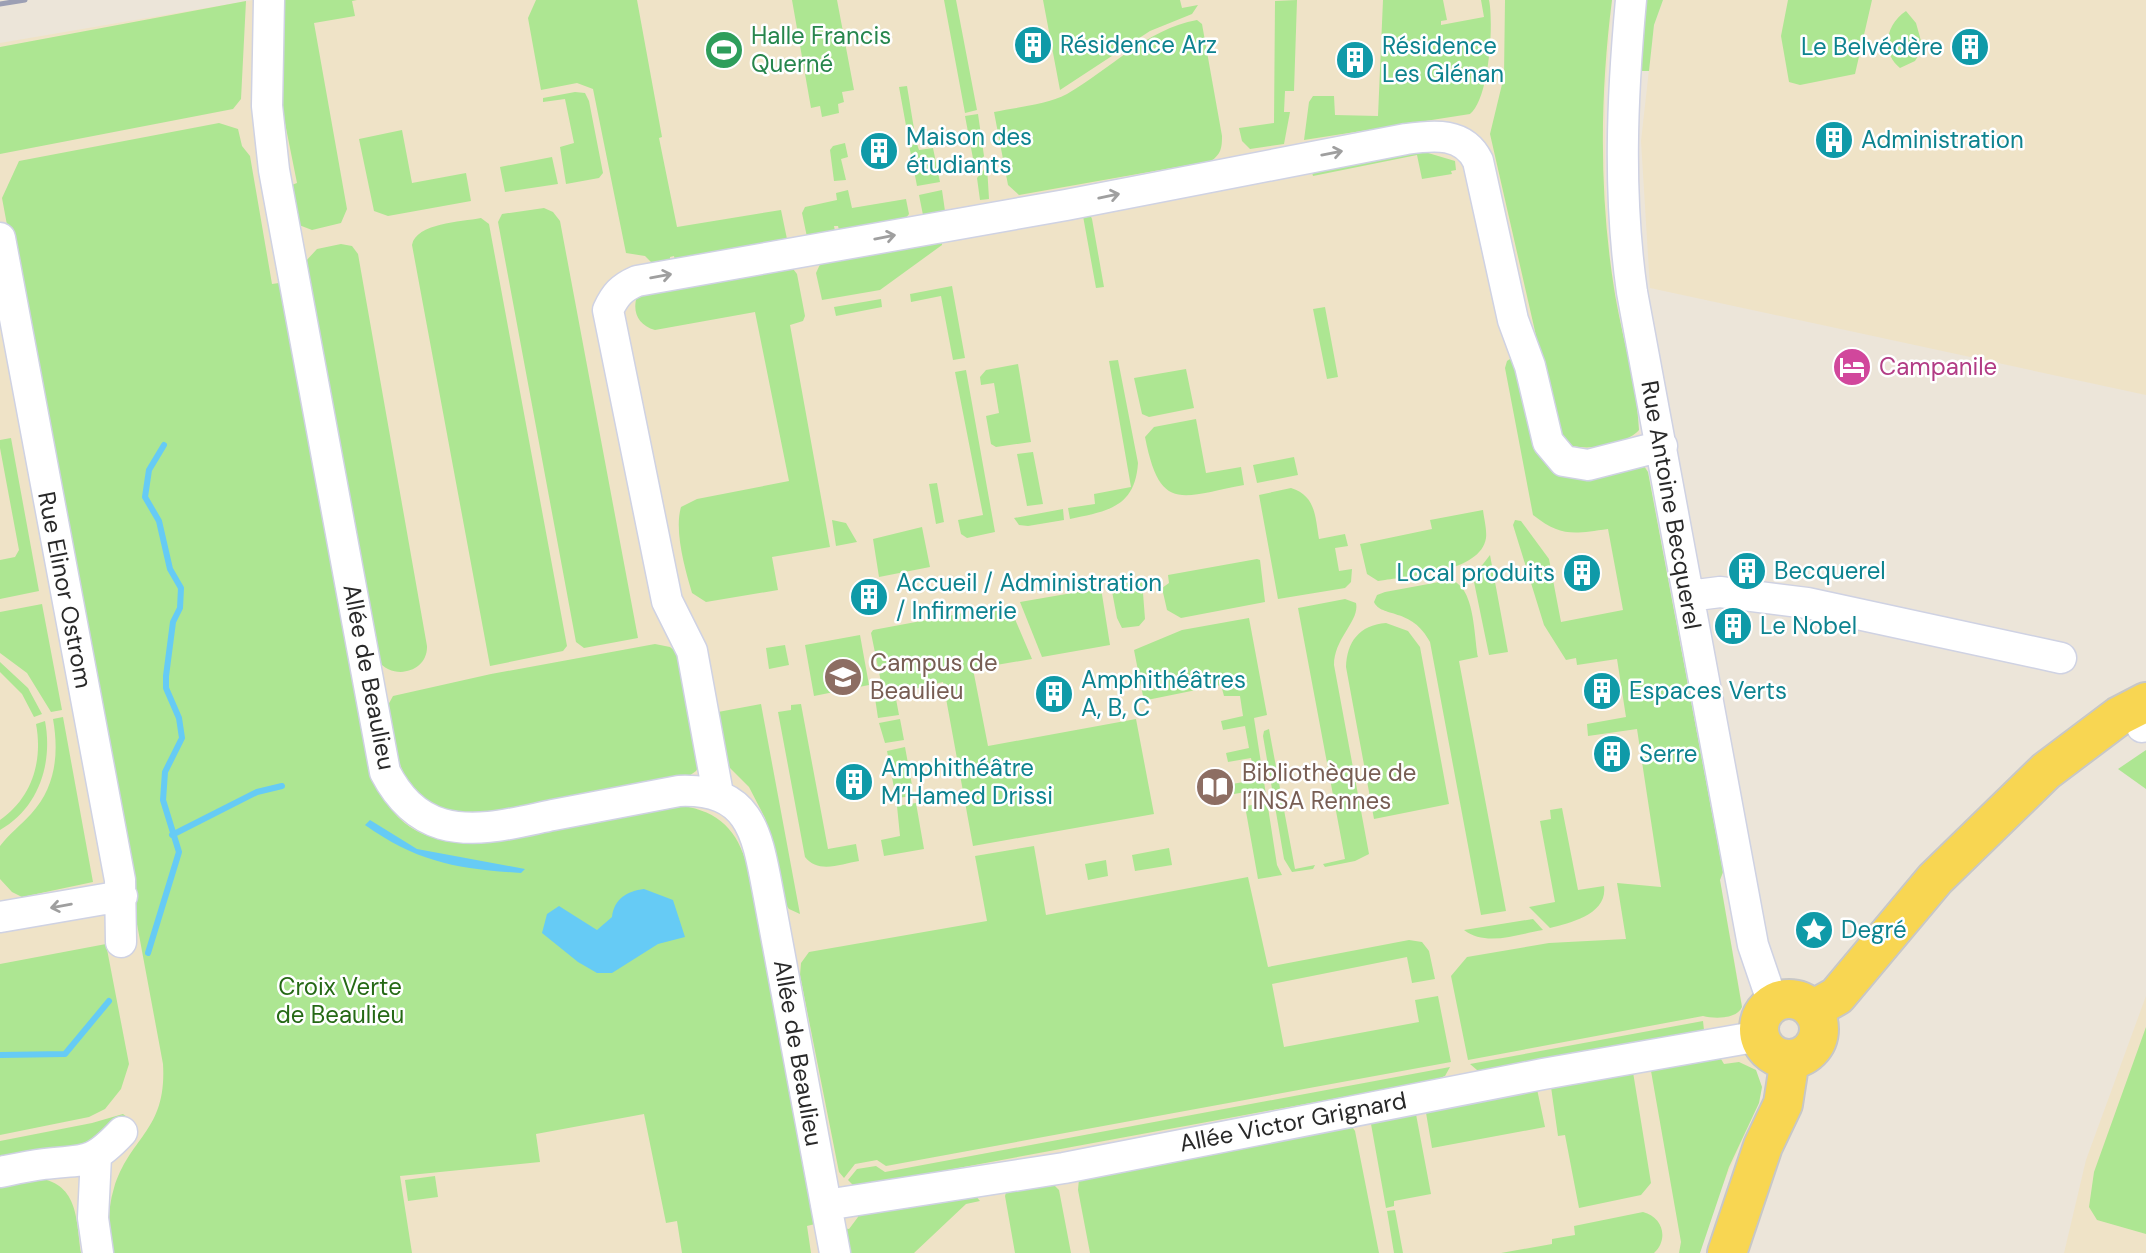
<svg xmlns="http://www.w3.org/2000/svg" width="2146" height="1253" font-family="'DM Sans',sans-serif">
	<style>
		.education { fill: #efe3c7 }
		.green { fill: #ade692 }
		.water { fill: #66cbf5 }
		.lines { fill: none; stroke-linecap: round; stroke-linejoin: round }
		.stream { stroke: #66cbf5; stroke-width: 6 }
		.minor-casing { stroke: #cfd2e3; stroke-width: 33 }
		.major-casing { stroke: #c7c7c7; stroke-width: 42 }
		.minor { stroke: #fff; stroke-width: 30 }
		.major { stroke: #f8d652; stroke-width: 38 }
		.rail { stroke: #9c9fb4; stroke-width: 5 }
		.oneway { stroke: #9f9f9f }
		.labels { text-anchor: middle; stroke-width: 5; stroke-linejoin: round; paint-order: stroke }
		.leisure-label { font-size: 24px; fill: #27864d; stroke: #fff; text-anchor: start }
		.culture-label { font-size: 24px; fill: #0d838f; stroke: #fff; text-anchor: start }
		.hotel-label { font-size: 24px; fill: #b23c85; stroke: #fff; text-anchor: start }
		.street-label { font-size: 24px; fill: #292929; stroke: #fff }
		.education-label { font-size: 24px; fill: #785e54; stroke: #fff; text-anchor: start }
		.park-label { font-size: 24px; fill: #256915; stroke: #fff }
	</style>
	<rect width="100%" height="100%" fill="#ece5d9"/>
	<!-- education -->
	<path class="education" d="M253,0H1612L1605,95V177L1610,259L1639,430L1723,872L1720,880L1742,1004L1739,1023L1762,1087L1759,1103L1721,1189L1700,1253H0V43Z
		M1663,0H2146V395L1650,288L1641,141L1654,25Z
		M2146,996V1253H2064L2086,1160Z"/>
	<!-- green -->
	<path class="green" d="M285,0H357L352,1L355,16L314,23L347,209L341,223L312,230L299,225L289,186L297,183L280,98Z
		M536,0H637L662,137L659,138L677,227L781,210L787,239L675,261L674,256L670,257V262L653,264L645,256L626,253L593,89L577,83L541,90L528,18Z
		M792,0H837L854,90L842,92L844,102L838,104L839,113L822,117L820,106L811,108Z
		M944,0H956L977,110L965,113Z
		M1043,0H1180L1182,8L1198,5L1192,14L1150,31L1060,90Z
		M1297,0L1294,91H1285L1284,112H1290L1284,144L1250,149L1242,141L1239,128L1274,123L1275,1Z
		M1383,0H1443L1447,20L1441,21V25L1484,17L1481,0H1489C1494,24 1489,99 1470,114L1304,140L1309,102L1313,96H1334L1335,115L1378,116Z
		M1505,0H1612C1600,94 1599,194 1614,288C1621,334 1637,382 1639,430C1626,445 1582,453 1565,443L1558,432L1490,134L1504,76Z
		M1646,0H1663L1654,25L1649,71H1640Z
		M1788,0H1872L1855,74L1800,85L1789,82L1781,36Z
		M246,1L241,99L233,109L0,154V47Z
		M1906,11L1916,23L1923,48L1915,61L1900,68C1880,52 1886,24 1906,11Z
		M1197,20L1202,24L1222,136C1222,148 1221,154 1211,161L1019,195L1008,185L994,112C1017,107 1046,105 1067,94C1109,70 1147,29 1197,20Z
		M907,86L914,129L907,131L899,87Z
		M575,92L585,93L589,101L603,173L599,178L566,184L560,147L574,143L565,99L543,102V98Z
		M978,114L984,156L975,169L965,116Z
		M219,123L238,129L242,146L250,156L272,284L279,283L370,769C402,861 472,845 550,830C594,822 638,813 682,806C719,811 738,831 747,866L812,1201L815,1224L807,1226L811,1253H682L677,1221L666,1223L644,1114L536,1134L540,1162L400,1176L412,1253H111C109,1230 107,1210 114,1188C130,1136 167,1131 163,1064L2,198L19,161Z
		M402,130L412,183L466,173L471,201L388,216L374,211L359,139Z
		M845,143L848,157L841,159L846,180L834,181L830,150L833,146Z
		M917,144L919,150L933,148L940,182L917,186L909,145Z
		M1408,147L1455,161L1456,170L1451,171L1452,174L1422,179L1417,155L1313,176L1310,165Z
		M552,157L558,184L505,192L500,167Z
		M987,166L989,199L980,200L977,178Z
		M848,190L852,208L906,199L909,214L906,218L839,230L838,226H834L835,231L807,237L802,213L805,207L837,200L836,193Z
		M942,190L945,211L923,215L919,195Z
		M544,208L553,212L560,221L638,638L584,648L576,642L498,222L502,214Z
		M1089,212L1092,219L1104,287L1096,288L1083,216Z
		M481,218L489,224L567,646L563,651L490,666L412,245C416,223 461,222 481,218Z
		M942,242V245L880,290L822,300L816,273L822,260Z
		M341,244L352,246L358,254L427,646C428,672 394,681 378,661L305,262L317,249Z
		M790,265L797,274L805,316L803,321L790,325L830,547L772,557L778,590L706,602L692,593C685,569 674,531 681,507L697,499L789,481L755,312L655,330C638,325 632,312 637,296Z
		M952,286L965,358L953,360L941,296L911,302L910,294Z
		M881,299L882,307L836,316L834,307Z
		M1325,307L1338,377L1327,379L1313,309Z
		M1513,357L1541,444L1644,466L1648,472L1723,872L1720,880L1742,1007C1737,1019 1715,1019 1703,1016L1468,1060L1451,976L1467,957L1549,943L1626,939L1617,883L1661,887L1637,729L1588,736L1587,724L1626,717L1617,659L1577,665L1576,658L1566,660L1544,625L1513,525L1515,520L1521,521L1549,559L1561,622L1623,610L1608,529C1573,534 1561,537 1533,515L1505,368L1507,361Z
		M1118,360L1138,463C1135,508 1107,511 1070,519L1068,508L1095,504L1094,494L1131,487L1109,361Z
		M1018,364L1031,442L996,447L991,444L986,416L999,413L994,383L981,385L980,377L986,370Z
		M1186,369L1194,408L1149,417L1142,414L1134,378Z
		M966,370L995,532L967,538L961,534L958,520L983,515L955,372Z
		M1196,419L1206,473L1241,467L1244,485C1180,497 1160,513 1145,437L1154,427Z
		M11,438L39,591L0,599V560L15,557L19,550L0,448V440Z
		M1033,452L1043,504L1027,506L1017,454Z
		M1294,457L1298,475L1257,483L1253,465Z
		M937,483L944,522L936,524L929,484Z
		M1291,488C1316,496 1315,516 1319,539L1345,534L1348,546L1335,548L1339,571L1352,569L1351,582L1345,588L1278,599L1259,495Z
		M1063,509L1064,520L1028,526L1019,525L1014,518Z
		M1483,510C1484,518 1487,530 1486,538C1481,572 1411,576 1385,580L1378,581L1367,574L1360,544L1432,529L1430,520Z
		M832,520L846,523L857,542L836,546Z
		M922,527L930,567L879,577L873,539Z
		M1490,555L1508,652L1489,655L1473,577Z
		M1257,559L1260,560L1265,602L1181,618L1167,610L1162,588L1169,583L1168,575Z
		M1142,580L1145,619L1139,626L1122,628L1117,618L1111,586Z
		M1450,580C1475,585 1474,636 1478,657L1459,661L1506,911L1481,915L1430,642C1412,607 1381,618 1374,602L1377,595L1385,592Z
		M1101,588L1110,645L1042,657L1020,602Z
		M1345,599L1356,603C1360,621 1334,638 1334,665L1369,854L1355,861L1325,867L1323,864L1345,859L1298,608Z
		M42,604L62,710L51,712L27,673L0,653V612Z
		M1009,605L1032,659L973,669L988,746L1136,719L1154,814L973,846L943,682L898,693L882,687L871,633L873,630L964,613L966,622L976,620L975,612Z
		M1249,618L1267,715L1254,718L1277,865L1282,875L1258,879L1245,806L1259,804L1257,790L1234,794L1232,784L1255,780L1251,758L1228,762L1226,753L1249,748L1245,726L1223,730L1221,721L1243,716L1240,696H1224L1221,685L1147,700L1143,696L1134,650L1182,630Z
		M1386,623L1408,631L1420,647L1449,804L1374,819L1346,667C1347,642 1359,625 1386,623Z
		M860,635L869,685L814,696L805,645Z
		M655,644L670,647L681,656L701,763L696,771L689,776C642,785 472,826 436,810C400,793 393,741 387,707L393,696L491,674Z
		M785,645L789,665L769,669L766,648Z
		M0,662L28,688L42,714L34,717L22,694L0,672Z
		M883,694L896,699L899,715L878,718L875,698L884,696Z
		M761,704L800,914L789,909L779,896L765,818L749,787L729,767L718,712Z
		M801,704L828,849L856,844L859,861C841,864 818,874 805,857L778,712L791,710V705Z
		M63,717L93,882L22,897L12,892L0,879V846C9,834 21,825 31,814C56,787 59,753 53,719Z
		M900,719L904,740L885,743L879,723Z
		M45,721C53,763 39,808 0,830V820C32,798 43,761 36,724Z
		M1269,729L1295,869L1315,865L1313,869L1292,872L1284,859L1263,736L1264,731Z
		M905,747L914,796L896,798L887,751Z
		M2146,750V789L2118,769Z
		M916,803L924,849L884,856L881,840L900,836L897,806Z
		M1562,808L1578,890L1604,886C1608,914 1571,923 1550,928L1529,907L1555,902L1540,821L1551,819L1550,810Z
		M1034,846L1046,915L1248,877L1268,967L1409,940L1422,942L1429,951L1435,979L1412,983L1407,957L1272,984L1284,1047L1419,1022L1415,1000L1438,996L1451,1062L886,1166L877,1160L855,1164L844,1178L839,1172L800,975L801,963L809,952L987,921L975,856Z
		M1169,848L1172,865L1135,871L1132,855Z
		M1106,860L1108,876L1088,880L1085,864Z
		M1533,919L1543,930C1518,934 1486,947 1464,930Z
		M106,944L129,1064L121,1089L105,1109L89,1117L0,1135V964Z
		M1703,1021L1704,1030L1487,1071L1477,1070L1470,1064Z
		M2146,1027V1234L2097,1220L2089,1207L2094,1172Z
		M1721,1059L1724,1064L1739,1062L1756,1070L1762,1087L1759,1103L1729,1167L1700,1253H1679L1681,1242L1651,1071L1655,1064Z
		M1450,1067L1445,1076L1435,1080L855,1187L848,1180L857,1169L876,1166L885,1172Z
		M1633,1072L1651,1183L1641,1195L1579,1208L1565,1135L1558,1136L1551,1087Z
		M1537,1089L1545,1127L1432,1148L1425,1107Z
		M1415,1109L1431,1194L1394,1201V1206L1386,1208L1371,1124L1376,1119Z
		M123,1114L127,1117L125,1121L88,1143L0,1159V1141L92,1123Z
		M1351,1125L1355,1131L1379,1253H1090L1078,1190L1079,1179Z
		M435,1176L438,1197L408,1201L405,1180Z
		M39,1178C79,1185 76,1220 81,1253H0V1185Z
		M1049,1180L1059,1190L1071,1253H1015L1005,1196L1007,1189Z
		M974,1194L980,1201L966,1204L914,1253H848L843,1228L849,1229L858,1217V1212Z
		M1395,1210L1403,1253H1394L1387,1211Z
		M1643,1212C1663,1217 1669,1239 1654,1253H1501L1552,1244V1239L1575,1235L1574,1226Z"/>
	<!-- water -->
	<path class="water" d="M370,820L417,849L525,869L521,873C457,869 417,862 365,825Z
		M644,889L673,900L685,937L658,944L612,973H597L578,962L542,933L547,914L559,906L597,930L612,917C614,899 627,891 644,889Z"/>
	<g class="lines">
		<!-- stream -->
		<path class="stream" d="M172,835L257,792L282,786
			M148,953L179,852L163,800L165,772L182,738L179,718L166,688V676L173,622L180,608L181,588L170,569L159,521L145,497L149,470L164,445
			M0,1055L65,1054L109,1001"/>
		<defs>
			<path id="minor" d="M269,0L267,106L274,170L385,772C398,797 415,816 442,824C478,834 518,822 553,815C595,807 637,799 679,791C751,788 757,834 768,892L835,1253
				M1631,0C1622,98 1618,194 1632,292L1753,945L1768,989L1778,1001
				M0,238L120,880L121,942
				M1689,596L1720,592L1807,603L2061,658
				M2142,727L2146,726
				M718,794L692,651L667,601L608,310C615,295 621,288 637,281L1066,205L1406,139C1434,135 1464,132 1478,161L1513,320L1530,366L1548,442L1564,461L1588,465L1662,446
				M0,917L122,896
				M96,1156L93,1218L98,1253
				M0,1172C15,1169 29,1166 44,1164C85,1159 90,1166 122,1132
				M826,1205L1064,1168L1543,1074L1760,1036"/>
			<path id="major" d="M1759 1029a30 30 0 1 1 60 0a30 30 0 1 1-60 0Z
				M1812,1010L1837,996L1935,879L2046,771L2119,716L2146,702
				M1727,1253L1763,1146L1783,1104L1790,1059"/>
		</defs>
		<!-- minor casing -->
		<use href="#minor" class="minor-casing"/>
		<!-- major casing -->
		<use href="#major" class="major-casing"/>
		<!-- minor -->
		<use href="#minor" class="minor"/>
		<!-- major -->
		<use href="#major" class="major"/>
		<!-- rail -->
		<path class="rail" d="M0,4L25,0"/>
	</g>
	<!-- one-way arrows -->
	<defs><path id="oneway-shaft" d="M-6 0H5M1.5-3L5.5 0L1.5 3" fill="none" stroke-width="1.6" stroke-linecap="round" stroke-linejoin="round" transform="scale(1.75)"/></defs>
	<g class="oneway">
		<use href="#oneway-shaft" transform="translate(1332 153) rotate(-11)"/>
		<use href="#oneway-shaft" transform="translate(1109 196) rotate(-12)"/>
		<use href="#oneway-shaft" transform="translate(885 237) rotate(-11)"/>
		<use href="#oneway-shaft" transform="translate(661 276) rotate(-10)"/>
		<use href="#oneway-shaft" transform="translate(61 906) rotate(170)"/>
	</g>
	<!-- icons -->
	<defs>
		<symbol id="building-disc" viewBox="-11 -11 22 22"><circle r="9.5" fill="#0f9aa8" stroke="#fff"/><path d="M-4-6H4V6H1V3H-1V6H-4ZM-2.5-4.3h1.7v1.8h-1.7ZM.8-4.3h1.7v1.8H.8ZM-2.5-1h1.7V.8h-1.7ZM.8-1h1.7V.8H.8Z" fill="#fff"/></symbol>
		<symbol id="stadium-disc" viewBox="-11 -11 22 22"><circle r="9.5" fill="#2e9e5b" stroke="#fff"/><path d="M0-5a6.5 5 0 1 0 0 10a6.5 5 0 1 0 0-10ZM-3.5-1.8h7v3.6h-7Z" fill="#fff"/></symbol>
		<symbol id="hotel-disc" viewBox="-11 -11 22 22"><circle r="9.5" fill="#d1479c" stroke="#fff"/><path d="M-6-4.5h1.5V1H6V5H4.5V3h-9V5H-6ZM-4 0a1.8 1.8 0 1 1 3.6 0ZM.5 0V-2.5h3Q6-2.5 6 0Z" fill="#fff"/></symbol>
		<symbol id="university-disc" viewBox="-11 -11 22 22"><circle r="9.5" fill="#8d6e63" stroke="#fff"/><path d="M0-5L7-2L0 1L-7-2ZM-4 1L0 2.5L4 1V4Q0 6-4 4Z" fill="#fff"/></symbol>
		<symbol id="library-disc" viewBox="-11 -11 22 22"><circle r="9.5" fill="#8d6e63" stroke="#fff"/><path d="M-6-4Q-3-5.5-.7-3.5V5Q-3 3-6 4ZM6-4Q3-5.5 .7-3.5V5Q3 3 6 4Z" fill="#fff"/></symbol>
		<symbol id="sight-disc" viewBox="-11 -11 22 22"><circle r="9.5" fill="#0f9aa8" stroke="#fff"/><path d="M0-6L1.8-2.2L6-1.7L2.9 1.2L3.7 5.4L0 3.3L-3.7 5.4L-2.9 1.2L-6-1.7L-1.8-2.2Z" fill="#fff"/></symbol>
	</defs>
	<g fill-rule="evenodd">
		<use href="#building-disc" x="1011" y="23" width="44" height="44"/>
		<use href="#building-disc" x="1948" y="25" width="44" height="44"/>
		<use href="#stadium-disc" x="702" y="28" width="44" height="44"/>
		<use href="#building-disc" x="1333" y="38" width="44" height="44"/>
		<use href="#building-disc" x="1812" y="118" width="44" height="44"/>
		<use href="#building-disc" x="857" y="129" width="44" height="44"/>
		<use href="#hotel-disc" x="1830" y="345" width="44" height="44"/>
		<use href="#building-disc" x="1725" y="549" width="44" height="44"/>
		<use href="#building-disc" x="1560" y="551" width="44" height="44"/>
		<use href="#building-disc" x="847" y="575" width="44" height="44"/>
		<use href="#building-disc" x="1711" y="604" width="44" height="44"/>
		<use href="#university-disc" x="821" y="655" width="44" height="44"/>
		<use href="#building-disc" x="1580" y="669" width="44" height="44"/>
		<use href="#building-disc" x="1032" y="672" width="44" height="44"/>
		<use href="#building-disc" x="1590" y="732" width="44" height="44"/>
		<use href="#building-disc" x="832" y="760" width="44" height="44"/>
		<use href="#library-disc" x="1193" y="765" width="44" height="44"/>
		<use href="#sight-disc" x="1792" y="908" width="44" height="44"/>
	</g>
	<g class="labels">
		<!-- leisure labels -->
		<g class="leisure-label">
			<text x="751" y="44">Halle Francis<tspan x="751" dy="28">Querné</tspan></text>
		</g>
		<!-- culture labels -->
		<g class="culture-label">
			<text x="1060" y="53">Résidence Arz</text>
			<text x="1382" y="54">Résidence<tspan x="1382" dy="28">Les Glénan</tspan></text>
			<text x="1943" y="55" text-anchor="end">Le Belvédère</text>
			<text x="906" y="145">Maison des<tspan x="906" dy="28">étudiants</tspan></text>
			<text x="1861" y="148">Administration</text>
			<text x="1774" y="579">Becquerel</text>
			<text x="1555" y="581" text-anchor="end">Local produits</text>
			<text x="896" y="591">Accueil / Administration<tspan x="896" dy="28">/ Infirmerie</tspan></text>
			<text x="1760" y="634">Le Nobel</text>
			<text x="1081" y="688">Amphithéâtres<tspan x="1081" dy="28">A, B, C</tspan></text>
			<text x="1629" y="699">Espaces Verts</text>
			<text x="1639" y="762">Serre</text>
			<text x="881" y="776">Amphithéâtre<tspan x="881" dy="28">M’Hamed Drissi</tspan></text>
			<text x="1841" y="938">Degré</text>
		</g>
		<!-- hotel labels -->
		<g class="hotel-label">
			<text x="1879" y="375">Campanile</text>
		</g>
		<!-- street labels -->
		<g class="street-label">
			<text transform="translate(1671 505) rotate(80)" y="8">Rue Antoine Becquerel</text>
			<text transform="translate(65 590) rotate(79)" y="8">Rue Elinor Ostrom</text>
			<text transform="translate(369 677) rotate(79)" y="8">Allée de Beaulieu</text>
			<text transform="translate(798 1053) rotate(80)" y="8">Allée de Beaulieu</text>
			<text transform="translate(1293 1122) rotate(-11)" y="8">Allée Victor Grignard</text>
		</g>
		<!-- education labels -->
		<g class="education-label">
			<text x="870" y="671">Campus de<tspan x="870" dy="28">Beaulieu</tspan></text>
			<text x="1242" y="781">Bibliothèque de<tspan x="1242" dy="28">l’INSA Rennes</tspan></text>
		</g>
		<!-- park labels -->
		<g class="park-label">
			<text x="340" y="995">Croix Verte<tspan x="340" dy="28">de Beaulieu</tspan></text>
		</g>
	</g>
</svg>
